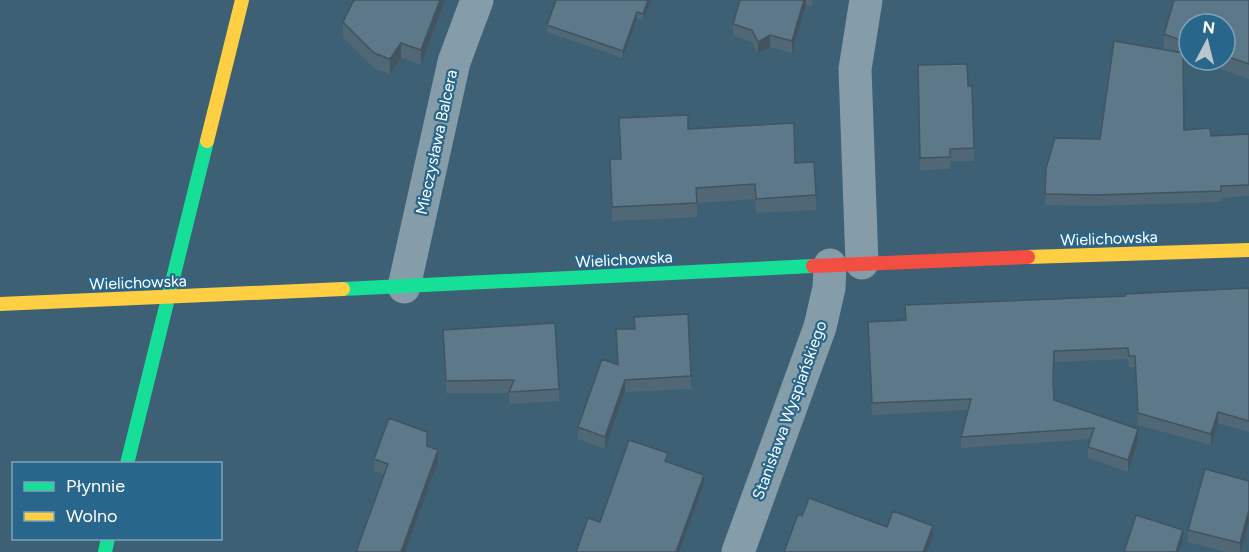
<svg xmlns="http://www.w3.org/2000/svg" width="1249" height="552" font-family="Figtree,sans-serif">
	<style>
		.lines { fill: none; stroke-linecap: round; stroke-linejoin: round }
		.street { stroke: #859ca9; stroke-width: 33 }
		.fast { stroke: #16e098; stroke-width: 14 }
		.slow { stroke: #ffcf43; stroke-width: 14 }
		.jam { stroke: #f24e42; stroke-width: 14 }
		.wall { fill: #506775 }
		.shaded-wall { fill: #41545f }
		.building { fill: #5d7888; stroke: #41545f; stroke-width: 1.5 }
		.labels { text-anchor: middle; stroke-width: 4.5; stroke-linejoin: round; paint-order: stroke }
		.street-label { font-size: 16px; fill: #fff; stroke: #28668b }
	</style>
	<rect width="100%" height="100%" fill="#3e6075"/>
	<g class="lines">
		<!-- street -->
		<path class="street" d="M862,263L855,69L866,0
			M404,287L454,62L477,0
			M738,552L820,327L829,288L830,265"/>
		<!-- fast -->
		<path class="fast" d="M343,289L813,266
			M127,464L207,141
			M105,552L108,538"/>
		<!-- slow -->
		<path class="slow" d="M207,141L242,0
			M1028,257L1249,250
			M0,304L343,289"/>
		<!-- jam -->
		<path class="jam" d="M813,266L1028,257"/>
	</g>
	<!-- wall -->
	<path class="wall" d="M445,0L421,65L401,58L390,74L374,68L343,37V22Z
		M556,0H651L643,20L637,18L623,58L547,32V25Z
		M740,0H813L811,6L806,5L792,53L770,47L758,54L752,42L733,36V24Z
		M1249,0V79L1195,60H1225V24H1189V58L1183,56L1184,130L1211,136L1249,134V196L1221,198V202L1096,206L1045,205L1046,168L1100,139L1170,51L1164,49V34Z
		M918,77L968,86L974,148V161H950V169L920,170Z
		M619,118L688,129L795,163L816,195V210L756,213L755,199L697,203V217L612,221L610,159H621Z
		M1249,288V432L1218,423L1211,445L1138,425L1135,367H1129L1128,359L1054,362L1053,384L1054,400L1138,441L1128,472L1088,458V447L1090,439L961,448V437L968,410L872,415L868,333L905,320V305L1125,296Z
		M634,317L691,376V389L625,392L605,449L578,439V427L617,365L634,329Z
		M443,330L559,389V401L509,404V393H446Z
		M427,447L438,462L405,552H356L384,474L374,471V459Z
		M1249,481V522L1241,552H1226L1188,542V530Z"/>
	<!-- shaded-wall -->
	<path class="shaded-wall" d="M440,0H445L421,65V50Z
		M648,0H651L643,20V14Z
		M804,0H806V5L792,53V41Z
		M637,12V18L623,58V51Z
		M770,35V47L758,54V42Z
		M401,43V58L390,74V59Z
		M625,380V392L605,449V437Z
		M1218,412V423L1211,445V434Z
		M1138,429V441L1128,472V460Z
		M438,450V462L405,552H401Z
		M704,475V484L679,552H676Z
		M1249,510V522L1241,552H1240V543Z
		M933,526V536L927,552H923Z
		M1183,530V541L1179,552H1176Z"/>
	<!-- building -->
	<path class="building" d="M354,0H440L421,50L401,43L390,59L374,53L343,22Z
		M556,0H648L643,14L637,12L623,51L547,25Z
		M740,0H804L792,41L770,35L758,42L752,30L733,24Z
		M1174,0H1249V64L1225,56V24H1189V43L1164,34Z
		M1114,41L1183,53L1184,130L1210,128L1211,136L1249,134V185L1221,186V191L1096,195L1045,194L1046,168L1055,138L1100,139Z
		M967,64L968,86H972L974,148L950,149V157L920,158L918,65Z
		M688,115V129L794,123L795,163L814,162L816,195L756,199L755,184L696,188L697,203L612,207L610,159H621L619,118Z
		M1249,288V421L1218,412L1211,434L1138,413L1135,356H1129L1128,348L1054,351L1053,378L1054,400L1138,429L1128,460L1088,447L1094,428L961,437L971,399L872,403L868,322L906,320L905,305L1125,296V294Z
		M688,314L691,376L625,380L605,437L578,427L602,359L618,365L616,329H635L634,317Z
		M555,323L559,389L509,392L514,380L446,381L443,330Z
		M389,418L427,432V446L438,450L401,552H356L388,464L374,459Z
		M629,440L668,453L665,461L704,475L676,552H576L588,518L600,522Z
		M1205,469L1249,481V510L1240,543L1188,530Z
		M809,498L887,527L893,511L933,526L923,552H784L798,514L802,516Z
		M1136,515L1183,530L1176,552H1124Z"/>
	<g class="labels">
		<!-- street labels -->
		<g class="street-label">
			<text transform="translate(436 142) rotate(-78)" y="6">Mieczysława Balcera</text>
			<text transform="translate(1109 238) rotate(-2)" y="6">Wielichowska</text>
			<text transform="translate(624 259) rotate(-3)" y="6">Wielichowska</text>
			<text transform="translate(138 282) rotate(-2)" y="6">Wielichowska</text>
			<text transform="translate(789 410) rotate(-70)" y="6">Stanisława Wyspiańskiego</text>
		</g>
	</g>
	<!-- legend -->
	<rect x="12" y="462" width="210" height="78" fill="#28668b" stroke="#7ea3b9" stroke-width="1.5"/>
	<rect x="24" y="482" width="30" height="9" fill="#16e098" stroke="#7ea3b9" stroke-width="1.5"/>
	<text x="66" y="492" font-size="18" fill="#ffffff">Płynnie</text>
	<rect x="24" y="512" width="30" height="9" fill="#ffcf43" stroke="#7ea3b9" stroke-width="1.5"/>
	<text x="66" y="522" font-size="18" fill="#ffffff">Wolno</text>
	<!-- north arrow -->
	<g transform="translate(1207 42) rotate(7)"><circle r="28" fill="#28668b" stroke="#7ea3b9" stroke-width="1.5"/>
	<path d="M0-4.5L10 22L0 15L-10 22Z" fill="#bbc7cf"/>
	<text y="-9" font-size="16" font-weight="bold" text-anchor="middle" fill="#ffffff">N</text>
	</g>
</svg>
